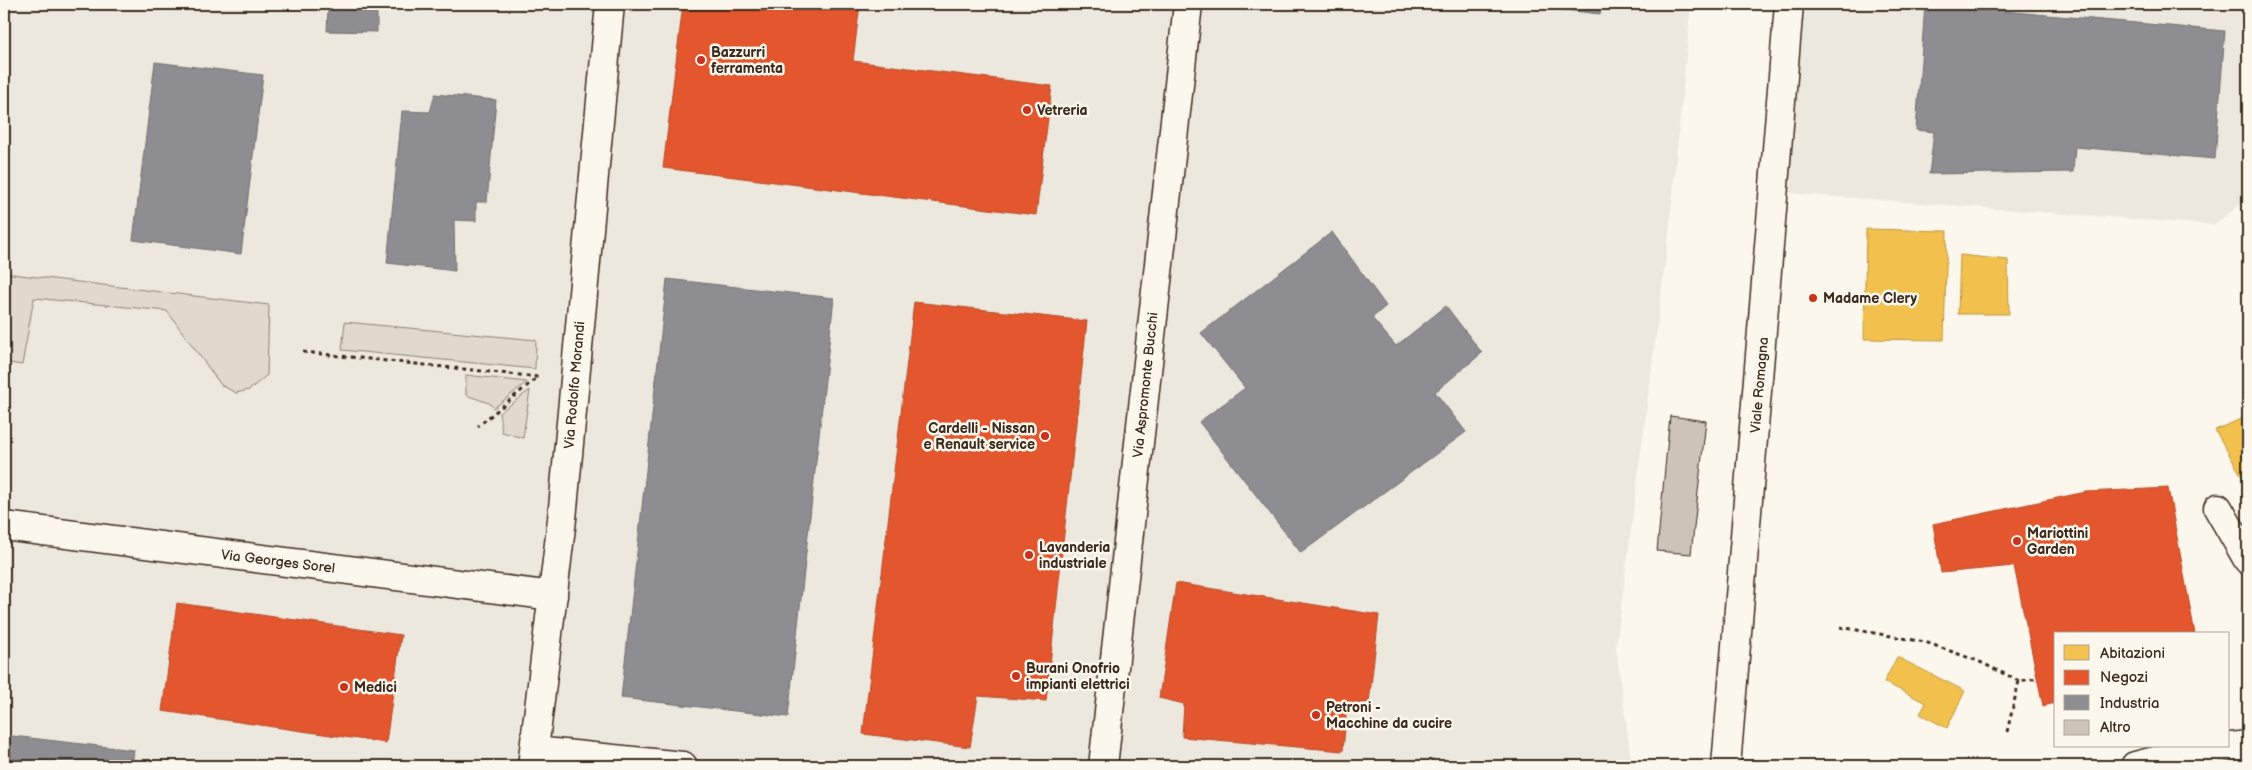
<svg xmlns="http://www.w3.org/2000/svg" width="2252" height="770" font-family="'Balsamiq Sans',sans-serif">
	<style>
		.built { fill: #ede8dd }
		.green { fill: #dfd9ce; stroke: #8d8276 }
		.homes { fill: #f2c14e; stroke: #bb9440 }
		.shops { fill: #e4572e; stroke: #b14a29 }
		.industry { fill: #8d8d92; stroke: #746f6f }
		.building { fill: #ccc4b9; stroke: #3b2a1e }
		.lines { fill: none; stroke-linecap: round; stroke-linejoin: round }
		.minor-casing { stroke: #3b2a1e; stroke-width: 31 }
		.major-casing { stroke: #3b2a1e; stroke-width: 31 }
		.path { stroke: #3b2a1e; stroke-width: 3; stroke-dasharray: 4 4; stroke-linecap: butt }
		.minor { stroke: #fbf7ec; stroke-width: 28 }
		.major { stroke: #fbf7ec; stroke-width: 28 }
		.poi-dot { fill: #c8321e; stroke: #fbf7ec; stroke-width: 2 }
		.labels { text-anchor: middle; stroke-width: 5; stroke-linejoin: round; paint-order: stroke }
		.poi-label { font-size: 14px; font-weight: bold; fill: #3b2a1e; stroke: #fbf7ec; text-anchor: start }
		.street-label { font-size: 14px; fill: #3b2a1e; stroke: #fbf7ec }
	</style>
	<rect width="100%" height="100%" fill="#fbf7ec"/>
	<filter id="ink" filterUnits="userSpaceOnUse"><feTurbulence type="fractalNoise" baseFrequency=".02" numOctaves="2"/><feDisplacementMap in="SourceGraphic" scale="10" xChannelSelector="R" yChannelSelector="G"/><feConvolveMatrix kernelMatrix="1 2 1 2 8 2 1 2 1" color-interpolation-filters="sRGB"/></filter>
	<g filter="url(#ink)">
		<!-- built -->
		<path class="built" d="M4,4H1691L1669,233L1616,647L1632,766H4Z
			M1799,4H2248V199L2213,225L1785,193Z"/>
		<!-- green -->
		<path class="green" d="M4,273L269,305L267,375L249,390L236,393L221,385L167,311L34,298L22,365L4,362Z
			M345,322L536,340L535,369L342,350Z
			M466,375L527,382L494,408L489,403L466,395Z
			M530,390L523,438L502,432L499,413Z"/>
		<!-- homes -->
		<path class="homes" d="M1866,229L1947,231L1944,340L1864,339Z
			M1960,255L2008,260L2009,314H1958Z
			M2248,416V480L2245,482L2215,430Z
			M1897,657L1965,691L1947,728L1920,714L1926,703L1884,682Z"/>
		<!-- shops -->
		<path class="shops" d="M683,4H860L853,61L1052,86L1036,215L663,168Z
			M914,302L1087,321L1046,701L978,696L970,747L863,734Z
			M2168,488L2195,634H2056V703L2043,706L2014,566L1941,573L1933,524L2086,492Z
			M1176,583L1379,615L1369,703L1347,704L1343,751L1182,737L1184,704L1159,698Z
			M177,603L401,635L386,743L162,711Z"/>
		<!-- industry -->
		<path class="industry" d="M415,4H434L418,11Z
			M1511,4H1601L1600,14Z
			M1925,4L2225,31L2215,159L2075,147L2073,172L1929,174L1934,132L1916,130Z
			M328,8L377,11V32L327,31Z
			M155,62L263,75L241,254L133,240Z
			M435,94L496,100L487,202H476V221L454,220L455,271L387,263L402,111L430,112Z
			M1332,232L1386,306L1372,318L1396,346L1446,306L1482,353L1435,392L1466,432L1301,553L1199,422L1245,388L1201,333Z
			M667,279L834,298L788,717L621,698Z
			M4,735L134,750L132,766H4Z"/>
		<!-- building -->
		<path class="building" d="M1670,416L1706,421L1691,554L1657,551Z"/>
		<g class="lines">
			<defs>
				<path id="minor" d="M2218,508L2248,560
					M4,526L553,596
					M534,751L683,766
					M532,766L562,519L610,4
					M1103,766L1188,4
					M2135,766L2189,752L2248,745"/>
				<path id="major" d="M1726,766L1789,4"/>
			</defs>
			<!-- minor casing -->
			<use href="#minor" class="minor-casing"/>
			<!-- major casing -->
			<use href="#major" class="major-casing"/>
			<!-- path -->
			<path class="path" d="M303,352L538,377L478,426
				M1840,627L1925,642L1978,661L2019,681L2037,678
				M2007,732L2019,681"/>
			<!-- minor -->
			<use href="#minor" class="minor"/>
			<!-- major -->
			<use href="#major" class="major"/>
		</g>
	</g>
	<!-- markers -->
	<g class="poi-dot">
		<circle cx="701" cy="60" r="5"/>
		<circle cx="1027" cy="110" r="5"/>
		<circle cx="1813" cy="298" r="5"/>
		<circle cx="1045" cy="436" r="5"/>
		<circle cx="2017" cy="541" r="5"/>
		<circle cx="1029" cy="555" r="5"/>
		<circle cx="1016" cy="676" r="5"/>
		<circle cx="344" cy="687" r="5"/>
		<circle cx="1316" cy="715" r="5"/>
	</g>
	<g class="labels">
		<!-- poi labels -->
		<g class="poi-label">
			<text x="711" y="57">Bazzurri<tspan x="711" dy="16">ferramenta</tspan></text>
			<text x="1037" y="115">Vetreria</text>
			<text x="1823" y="303">Madame Clery</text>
			<text x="1035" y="433" text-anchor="end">Cardelli - Nissan<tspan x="1035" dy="16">e Renault service</tspan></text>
			<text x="2027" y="538">Mariottini<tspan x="2027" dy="16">Garden</tspan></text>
			<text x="1039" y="552">Lavanderia<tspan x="1039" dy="16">industriale</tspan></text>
			<text x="1026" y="673">Burani Onofrio<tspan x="1026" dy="16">impianti elettrici</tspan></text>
			<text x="354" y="692">Medici</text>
			<text x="1326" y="712">Petroni -<tspan x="1326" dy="16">Macchine da cucire</tspan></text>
		</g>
		<!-- street labels -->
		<g class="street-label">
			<text transform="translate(574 385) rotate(-85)" y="5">Via Rodolfo Morandi</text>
			<text transform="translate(1145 385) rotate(-84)" y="5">Via Aspromonte Bucchi</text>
			<text transform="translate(1759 385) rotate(-85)" y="5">Viale Romagna</text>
			<text transform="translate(278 561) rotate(7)" y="5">Via Georges Sorel</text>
		</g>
	</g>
	<!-- margin -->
	<rect width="2252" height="770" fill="none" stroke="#fbf7ec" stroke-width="20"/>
	<rect x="10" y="10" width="2232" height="750" fill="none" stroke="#3b2a1e" stroke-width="2" filter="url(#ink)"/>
	<!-- legend -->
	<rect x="2054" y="632" width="175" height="115" fill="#fbf7ec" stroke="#aea59a"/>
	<rect x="2064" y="645" width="25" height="15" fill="#f2c14e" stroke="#aea59a"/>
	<text x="2100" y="658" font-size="15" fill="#3b2a1e">Abitazioni</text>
	<rect x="2064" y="670" width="25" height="15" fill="#e4572e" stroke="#aea59a"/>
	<text x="2100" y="682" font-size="15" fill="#3b2a1e">Negozi</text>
	<rect x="2064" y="695" width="25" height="15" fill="#8d8d92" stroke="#aea59a"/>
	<text x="2100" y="708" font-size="15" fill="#3b2a1e">Industria</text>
	<rect x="2064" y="720" width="25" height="15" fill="#ccc4b9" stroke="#aea59a"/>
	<text x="2100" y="732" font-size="15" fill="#3b2a1e">Altro</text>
</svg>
